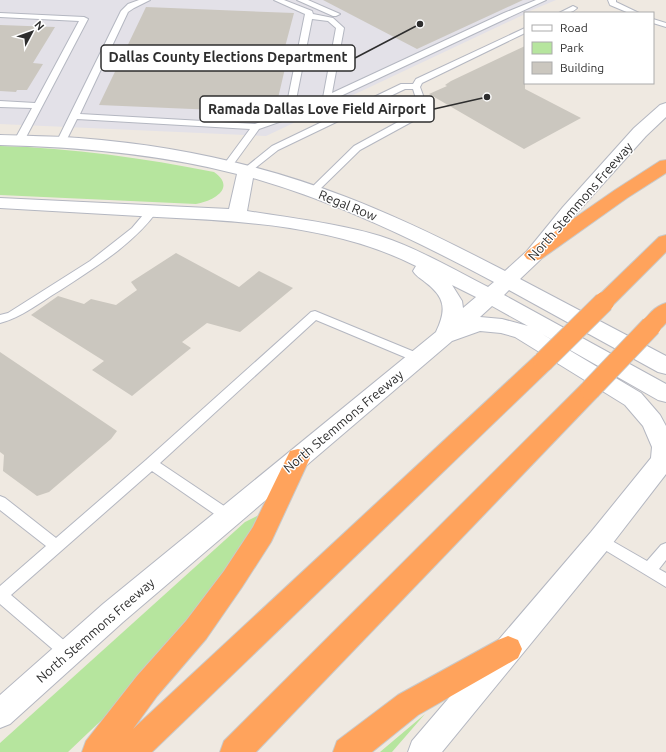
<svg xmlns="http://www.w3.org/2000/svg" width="666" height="752" font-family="Ubuntu,sans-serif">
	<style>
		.industrial { fill: #e3e1e8 }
		.green { fill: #b6e59e }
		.building { fill: #cbc7bf }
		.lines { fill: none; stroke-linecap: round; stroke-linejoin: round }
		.lane-casing { stroke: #b4b7c1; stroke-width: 2 }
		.secondary-casing { stroke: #b4b7c1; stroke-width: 2 }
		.highway-casing { stroke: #c9c9c9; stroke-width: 2 }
		.lane { fill: #fff; fill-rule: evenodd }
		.secondary { fill: #fff; fill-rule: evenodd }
		.highway { fill: #ffa35c; fill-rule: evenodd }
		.highway-bridge-casing { stroke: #c9c9c9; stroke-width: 22; stroke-linecap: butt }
		.highway-bridge { stroke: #ffa35c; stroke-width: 20 }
		.labels { text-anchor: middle; stroke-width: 3; stroke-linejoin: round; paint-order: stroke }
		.street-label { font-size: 13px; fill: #2e2e2e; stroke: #fff }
		.leader { fill: none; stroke: #2e2e2e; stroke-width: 1.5 }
		.callout-dot { fill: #2e2e2e; stroke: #fff; stroke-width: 1.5 }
		.callout { fill: #fff; stroke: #2e2e2e; stroke-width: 1.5 }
		.callout-label { font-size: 14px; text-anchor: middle; font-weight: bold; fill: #2e2e2e }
	</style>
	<rect width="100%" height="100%" fill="#efe9e1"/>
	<!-- industrial -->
	<path class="industrial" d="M0,0H556L525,13V14L266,136L0,124Z"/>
	<!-- green -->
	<path class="green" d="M0,146C73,148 143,158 214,172C237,188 213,201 196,204L0,195Z
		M259,515L248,539L176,640L129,694L68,752H0V743L245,522Z
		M425,714L392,752H380Z"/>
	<!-- building -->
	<path class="building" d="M323,0H523L417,49Z
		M146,7L294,13L285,47H290L275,111H262V112L99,105Z
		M0,25L55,27L33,63L43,64L27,90H17L16,92L0,91Z
		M525,46V89L581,118L524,149L429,94L447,86L445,85L451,81Z
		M176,253L239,287L259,271L293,288L240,332L207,323L182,342L191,348L132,396L92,370L104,361L31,315L58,296L84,304L91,299L116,305L137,290L131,282Z
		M0,352L117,431L111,439L49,492L37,496L3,471L4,455L0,452Z"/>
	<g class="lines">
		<defs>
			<path id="lane" d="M139,0H150L134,8L128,12L80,114L255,124L285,113L305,14L274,0H284L312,11L313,14L333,18L344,28L332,93L504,13L536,0H546L330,101L319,108L259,129L230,169L227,170L222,167L250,129L77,119L64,145L61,146L56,143L121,11L128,4ZM312,19L328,21L336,28L323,98L313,104L294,110Z
				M297,0H308L340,14L336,16H333Z
				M608,0H616V2L639,13H629L610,5Z
				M573,6L577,8C572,13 566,13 559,13Z
				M0,13L84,17L88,19L24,141L19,144L14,141L32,108L0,107V101L35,103L79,21L0,17Z
				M653,19L666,23V27L653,23Z
				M525,28V33L422,83L420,87L428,109L427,111L415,120L360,150L316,193L313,194L308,191L354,146L409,116L419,108L413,89H405L278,150L249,173H243L241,171L272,146L401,84H413L416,79Z
				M153,207L158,210C133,245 94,268 59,291C39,303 22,317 0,323V315L8,313L90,261L132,228L149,208Z
				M315,311L422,355L424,358L422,361L418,362L414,361L316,320L160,463L233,512L235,516L233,520L228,522L223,520L152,471L11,595L73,648L76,653L73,658L68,660L63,658L0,604V586L46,546L0,510V496L5,498L56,538L146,460L311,312Z
				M600,534L647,561L661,545L666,543V560L659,569L666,573V587L595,544L593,540L595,536Z"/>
			<path id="secondary" d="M666,103V117L646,136L575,215L541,259L520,279L666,356V374L658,372L509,290L504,295L666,384V402L658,400L542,334L641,393L660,415L666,426V474L609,548L442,752H408L412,741L591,532L651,458L652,447L643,426L625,405L515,337L501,333L480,331L452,341L123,622L10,724L0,728V695L103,604L436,332C447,309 445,297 425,282C420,278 416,276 413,271L416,266C337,226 244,221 157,217C105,214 52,211 0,208V198L229,209L237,174C159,154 80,147 0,145V135C26,136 52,136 79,138C170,145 261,164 346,197C401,218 453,244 505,271L527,251L563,207L634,128L660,105ZM253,178C339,203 415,240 494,282L488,287C453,269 417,248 380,236C336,223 291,218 247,211ZM452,285L476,297L463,308L462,301ZM492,306L528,326L502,319L480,317Z"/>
			<path id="highway" d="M666,160V173L627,198L541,259L534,261L527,259L524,255L527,251L615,190L660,161Z
				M666,235V252L611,307L604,309L597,307L594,302L597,297L659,237Z
				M666,303V323C659,331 655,334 644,331L641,326C646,316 655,306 666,303Z
				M543,354L551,356L554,362L551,368L152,752H82L86,741L137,676L186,621L224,571L253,527L290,451L298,449L306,451L310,458L271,542L242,587L206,639L157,696L133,729L535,356Z
				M590,382L598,384L601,390L598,396L256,752H220L224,741L582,384Z
				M508,636L518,640L522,649L518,658L418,715L372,752H333L337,741L398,695L498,640Z"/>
		</defs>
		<!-- lane casing -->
		<use href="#lane" class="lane-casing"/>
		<!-- secondary casing -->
		<use href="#secondary" class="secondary-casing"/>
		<!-- highway casing -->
		<use href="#highway" class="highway-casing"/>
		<!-- lane -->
		<use href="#lane" class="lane"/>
		<!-- secondary -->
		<use href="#secondary" class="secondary"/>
		<!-- highway -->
		<use href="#highway" class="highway"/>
		<defs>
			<path id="highway-bridge" d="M543,362L604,302
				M590,390L651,326"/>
		</defs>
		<!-- highway-bridge casing -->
		<use href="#highway-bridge" class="highway-bridge-casing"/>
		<!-- highway-bridge -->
		<use href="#highway-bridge" class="highway-bridge"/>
	</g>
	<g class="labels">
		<!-- street labels -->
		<g class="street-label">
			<text transform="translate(580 201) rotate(-49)" y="5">North Stemmons Freeway</text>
			<text transform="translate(348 205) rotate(22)" y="5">Regal Row</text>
			<text transform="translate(343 421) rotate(-40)" y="5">North Stemmons Freeway</text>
			<text transform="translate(95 630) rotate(-41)" y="5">North Stemmons Freeway</text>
		</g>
	</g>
	<!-- callouts -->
	<path class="leader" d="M420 24L355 58M487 97L434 109"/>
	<g class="callout-dot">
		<circle cx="420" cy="24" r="4"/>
		<circle cx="487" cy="97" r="4"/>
	</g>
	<g class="callout">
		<rect x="101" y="45" width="254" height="26" rx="4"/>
		<rect x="200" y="96" width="234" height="26" rx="4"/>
	</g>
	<g class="callout-label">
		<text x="228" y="62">Dallas County Elections Department</text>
		<text x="317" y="114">Ramada Dallas Love Field Airport</text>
	</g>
	<!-- legend -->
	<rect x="524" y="12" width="130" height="72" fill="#ffffff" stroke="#ababab"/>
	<rect x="532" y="25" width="20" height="6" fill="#ffffff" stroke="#ababab"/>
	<text x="560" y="32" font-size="12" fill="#2e2e2e">Road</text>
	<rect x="532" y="42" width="20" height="12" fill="#b6e59e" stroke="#ababab"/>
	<text x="560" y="52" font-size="12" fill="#2e2e2e">Park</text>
	<rect x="532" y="62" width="20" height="12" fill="#cbc7bf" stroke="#ababab"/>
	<text x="560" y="72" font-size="12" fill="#2e2e2e">Building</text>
	<!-- north arrow -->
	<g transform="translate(32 32) rotate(49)" stroke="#ffffff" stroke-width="3" paint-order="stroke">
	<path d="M0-3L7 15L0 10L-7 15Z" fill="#2e2e2e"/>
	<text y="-6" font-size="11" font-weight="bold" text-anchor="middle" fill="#2e2e2e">N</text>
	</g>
</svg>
